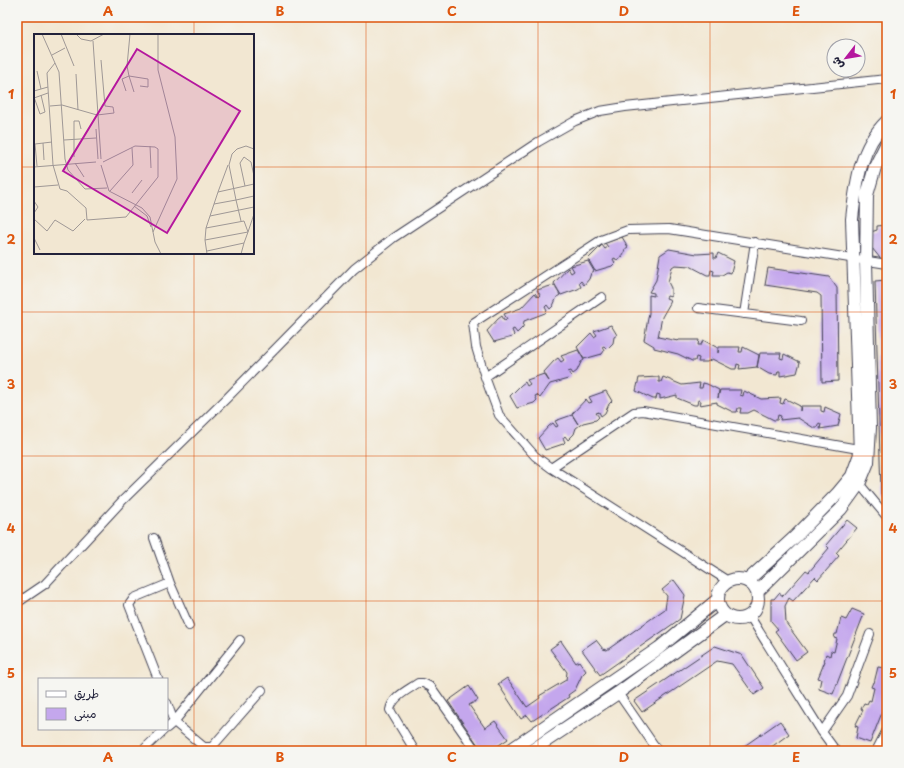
<svg xmlns="http://www.w3.org/2000/svg" width="904" height="768" font-family="'Playpen Sans','Playpen Sans Arabic',sans-serif">
	<style>
		.building { fill: #c4a7ed }
		.lines { fill: none; stroke-linecap: round; stroke-linejoin: round }
		.minor-casing { stroke: #414052; stroke-width: 10 }
		.secondary-casing { stroke: #414052; stroke-width: 14 }
		.minor { stroke: #fff; stroke-width: 8 }
		.secondary { stroke: #fff; stroke-width: 12 }
		.grid { fill: none; stroke: #de560e; stroke-width: 1; stroke-opacity: 0.55 }
		.inset-road { fill: none; stroke: #9f9896; stroke-width: 1 }
		.view { fill: #b5179e; fill-opacity: 0.15; stroke: #b5179e; stroke-width: 2 }
		.inset-edge { fill: none; stroke: #22223b; stroke-width: 2 }
		.neatline { fill: none; stroke: #de560e; stroke-width: 1.5 }
		.grid-label { font-size: 13px; text-anchor: middle; font-weight: bold; fill: #de560e }
	</style>
	<rect width="100%" height="100%" fill="#f6f6f2"/>
	<filter id="ink" filterUnits="userSpaceOnUse"><feTurbulence type="fractalNoise" baseFrequency=".025" numOctaves="2"/><feDisplacementMap in="SourceGraphic" scale="8" xChannelSelector="R" yChannelSelector="G"/><feConvolveMatrix kernelMatrix="1 2 1 2 8 2 1 2 1" color-interpolation-filters="sRGB"/></filter>
	<filter id="wash" filterUnits="userSpaceOnUse"><feTurbulence type="fractalNoise" baseFrequency=".012" numOctaves="4" result="noise"/><feDisplacementMap in="SourceGraphic" scale="16" xChannelSelector="R" yChannelSelector="G"/><feGaussianBlur stdDeviation="0.9" result="paint"/><feColorMatrix in="noise" values="0 0 0 0 0 0 0 0 0 0 0 0 0 0 0 0 0 1.4 0 .05"/><feComposite in="paint" operator="in"/></filter>
	<g filter="url(#wash)">
		<rect width="100%" height="100%" fill="#f2e7d2"/>
		<g id="blocks">
			<!-- building -->
			<path class="building" d="M887,225V259L880,258L872,248L871,232L877,230V226Z
				M622,237L628,247L625,249L623,256L617,261L615,258L613,259L615,263L612,266L595,271L588,259L602,245L605,249L608,247L605,243Z
				M669,249L697,254L714,253V258H716L718,253L734,261L731,273L727,272L722,275H713L714,271L711,270L710,275H707L690,266L675,265L672,267L668,282L671,288V297L667,296L666,298L671,300L670,303L662,317L658,337L678,341L679,340H699L698,345H701L703,340L718,348V353L719,347H740L739,352H742L743,347L759,355L757,367L739,369L740,365L737,364L736,369H732L712,359L707,362H698L699,358L696,357L695,361H692L678,354L654,348V346L644,340L649,313V295L654,296V293L649,292L656,280L660,255Z
				M588,261L594,271L591,273L589,279L584,285L581,281L579,283L581,287L578,289L561,295L554,283L568,268L571,273L574,271L571,266Z
				M768,268L829,277L837,288L838,381L822,382L821,296L817,293L765,285Z
				M887,280V502L881,494L875,281Z
				M554,285L560,295L557,297L553,306L550,309L547,305L545,307L547,311L545,313L524,321L523,327L517,333L514,329L512,330L514,335L512,337L494,342L487,331L498,319L502,316L504,320L507,319L504,314L521,308L535,293L538,297L540,295L537,290Z
				M611,325L617,335L614,337L613,343L607,349L604,346L602,347L604,351L602,354L584,359L577,347L591,333L594,337L597,335L594,331Z
				M578,350L584,360L581,362L577,371L573,374L571,371L568,372L571,376L568,379L550,384L540,398L537,395L535,396L537,400L534,403L517,408L510,396L521,385L525,382L527,386L530,384L527,380L544,374L549,381L544,372L554,361L558,358L561,362L564,360L561,356Z
				M760,353H781L780,358L783,359L784,354L800,362L797,373L780,376V371H778L777,375L769,374L757,367Z
				M659,377V382H661L663,377L682,385L700,383L699,388H702L703,383L707,384L719,390L718,398L720,390H741L740,395L743,396L744,391L761,399L781,398L780,403L783,404L785,399L788,400L800,406V411L801,406H821V411L824,412L825,407L841,414L838,426L820,429L821,424L819,423L817,428H814L798,418L780,420L781,416L778,415L777,420H774L754,410L748,413H740L741,408H738L737,412H733L717,404V402L700,405L701,401L698,400L697,405H694L677,398V395L660,399V395L657,394L656,399H653L636,391L639,378Z
				M606,391L612,401L609,404L605,413L601,416L599,412L596,413L599,417L596,420L583,423L576,428L574,434L568,440L565,436L563,438L565,442L563,444L545,450L538,438L549,426L553,423L556,427L558,426L555,421L572,415L578,424L572,414L586,399L589,403L592,402L589,397Z
				M847,520L857,528L836,553L839,556L818,580L815,577L793,601L789,598L785,606L786,623L807,652L796,660L775,631L778,629L771,621V599H774L779,593L783,596L806,570L809,572L829,548L826,545Z
				M674,580L685,595L680,619L600,675L582,650L596,640L603,649L607,650L665,609L667,596L662,590Z
				M852,609L864,614L833,694L819,689L821,679L818,678L825,661H824L826,654L830,656L831,651L834,652L837,639L834,638L835,634H837L841,618L846,620Z
				M561,641L576,663L579,661L586,671L582,675L575,690L568,695L569,697L532,721L527,715L521,719L498,684L507,678L527,707L540,698L539,696L566,680L567,672L550,649Z
				M715,646L742,655L764,688L754,695L732,664L717,661L642,712L634,701Z
				M885,664H887V700L870,743L856,738L858,727L855,726L863,710L861,709L864,703L867,704L869,700L871,701L874,688L871,687L873,682L874,683L878,667L884,668Z
				M469,686L478,700L469,705L485,728L495,721L508,739L490,751H482L448,701Z
				M780,721L789,734L766,751H742L740,749Z"/>
		</g>
	</g>
	<g filter="url(#ink)">
		<use href="#blocks" fill-opacity="0" stroke="#414052" stroke-width="1"/>
		<g class="lines">
			<defs>
				<path id="minor" d="M698,308L801,321
					M744,314L755,242
					M485,377L602,297
					M551,468L634,412L643,411L864,450
					M857,481L887,517
					M154,538L170,583
					M728,581L551,468L535,456L499,415L485,377L476,347L473,323L601,240L628,230L669,229L887,264
					M17,603L45,584L122,501L226,399L354,269L393,238L538,142L575,121L600,111L625,107L887,79
					M749,615L822,732L836,751
					M158,679L129,605L134,598L170,583L189,626
					M618,693L658,751
					M167,703L174,722L240,640
					M167,728L174,722L204,747H212L262,690
					M822,732L847,696L870,634
					M142,751L165,729
					M415,751L390,710C392,697 408,690 418,683H423L431,687L476,751
					M876,751L887,730"/>
				<path id="secondary" d="M718 599a20 20 0 1 1 40 0a20 20 0 1 1-40 0Z
					M747,581L796,536L837,494L852,476L860,454L852,219C856,183 860,147 887,121
					M757,592L841,509L859,484L868,462L870,428L866,261L867,195L875,167L887,143
					M509,751L659,648L717,600
					M531,751L618,693L725,615"/>
			</defs>
			<!-- minor casing -->
			<use href="#minor" class="minor-casing"/>
			<!-- secondary casing -->
			<use href="#secondary" class="secondary-casing"/>
			<!-- minor -->
			<use href="#minor" class="minor"/>
			<!-- secondary -->
			<use href="#secondary" class="secondary"/>
		</g>
	</g>
	<!-- grid -->
	<path class="grid" d="M194,17V35M366,17V751M538,17V751M710,17V751M17,167H35M253,167H887M194,253V751M17,312H887M17,456H887M17,601H887"/>
	<!-- overview -->
	<g transform="translate(34 34)">
		<rect width="220" height="220" fill="#f2e7d2"/>
		<path class="inset-road" d="M8,0L25,38L31,125L34,136L51,155L73,154M27,0L40,32M42,0L47,5L57,7L70,0M59,7L67,125M18,21L31,14M21,29L13,39L19,131L26,155L33,157L52,174L53,186L92,183L124,143V115L121,113L101,112L69,128M3,37L7,55M42,40L44,76M0,57L14,53M92,57L88,45L95,42L93,32L96,0M100,58L95,42L114,45V53L106,52M0,63L6,80L11,78L7,61M0,64L14,59M16,72L28,71L63,81L80,79L79,73L71,72L67,26M62,95L64,125M30,106L62,104M9,109L10,126M116,112L117,134M220,115L212,112L203,115L198,120L195,131L202,166L220,162M40,123V87H45L47,95M41,129L50,143M67,131L75,157L108,174L116,183L121,208L127,220M3,132L1,110L18,108M0,133L62,128M211,152L206,129L210,123L217,128L220,142M0,153L24,151M76,157L99,131L98,114M184,158L194,131M98,159L108,146M0,167L4,173L0,179M180,170L184,158L220,150M100,172L113,182L117,193M176,182L220,173M0,185L13,197L21,186L39,197L51,185M172,194L180,170L202,166L207,187M119,198L143,145L141,103L124,36V0M0,204L6,216M171,206L172,194L210,187L214,198L220,180M173,217L210,209L207,220M173,220L171,206L214,198L210,209"/>
		<path class="view" d="M103,15L206,77L133,199L29,137Z"/>
		<rect width="220" height="220" class="inset-edge"/>
	</g>
	<!-- margin -->
	<rect width="904" height="768" fill="none" stroke="#f6f6f2" stroke-width="44"/>
	<!-- legend -->
	<rect x="38" y="678" width="130" height="52" fill="#f6f6f2" stroke="#a1a1a9"/>
	<rect x="46" y="691" width="20" height="6" fill="#ffffff" stroke="#a1a1a9"/>
	<text x="74" y="698" font-size="12" fill="#22223b">طريق</text>
	<rect x="46" y="708" width="20" height="12" fill="#c4a7ed" stroke="#a1a1a9"/>
	<text x="74" y="718" font-size="12" fill="#22223b">مبنى</text>
	<!-- north arrow -->
	<g transform="translate(846 58) rotate(239)"><circle r="19" fill="#f6f6f2" stroke="#a1a1a9"/>
	<path d="M0-3L7 15L0 10L-7 15Z" fill="#b5179e"/>
	<text y="-6" font-size="11" font-weight="bold" text-anchor="middle" fill="#22223b">ش</text>
	</g>
	<rect x="22" y="22" width="860" height="724" class="neatline"/>
	<g class="grid-label">
		<text x="108" y="16">A</text>
		<text x="280" y="16">B</text>
		<text x="452" y="16">C</text>
		<text x="624" y="16">D</text>
		<text x="796" y="16">E</text>
		<text x="11" y="99">1</text>
		<text x="893" y="99">1</text>
		<text x="11" y="244">2</text>
		<text x="893" y="244">2</text>
		<text x="11" y="389">3</text>
		<text x="893" y="389">3</text>
		<text x="11" y="533">4</text>
		<text x="893" y="533">4</text>
		<text x="11" y="678">5</text>
		<text x="893" y="678">5</text>
		<text x="108" y="762">A</text>
		<text x="280" y="762">B</text>
		<text x="452" y="762">C</text>
		<text x="624" y="762">D</text>
		<text x="796" y="762">E</text>
	</g>
</svg>
